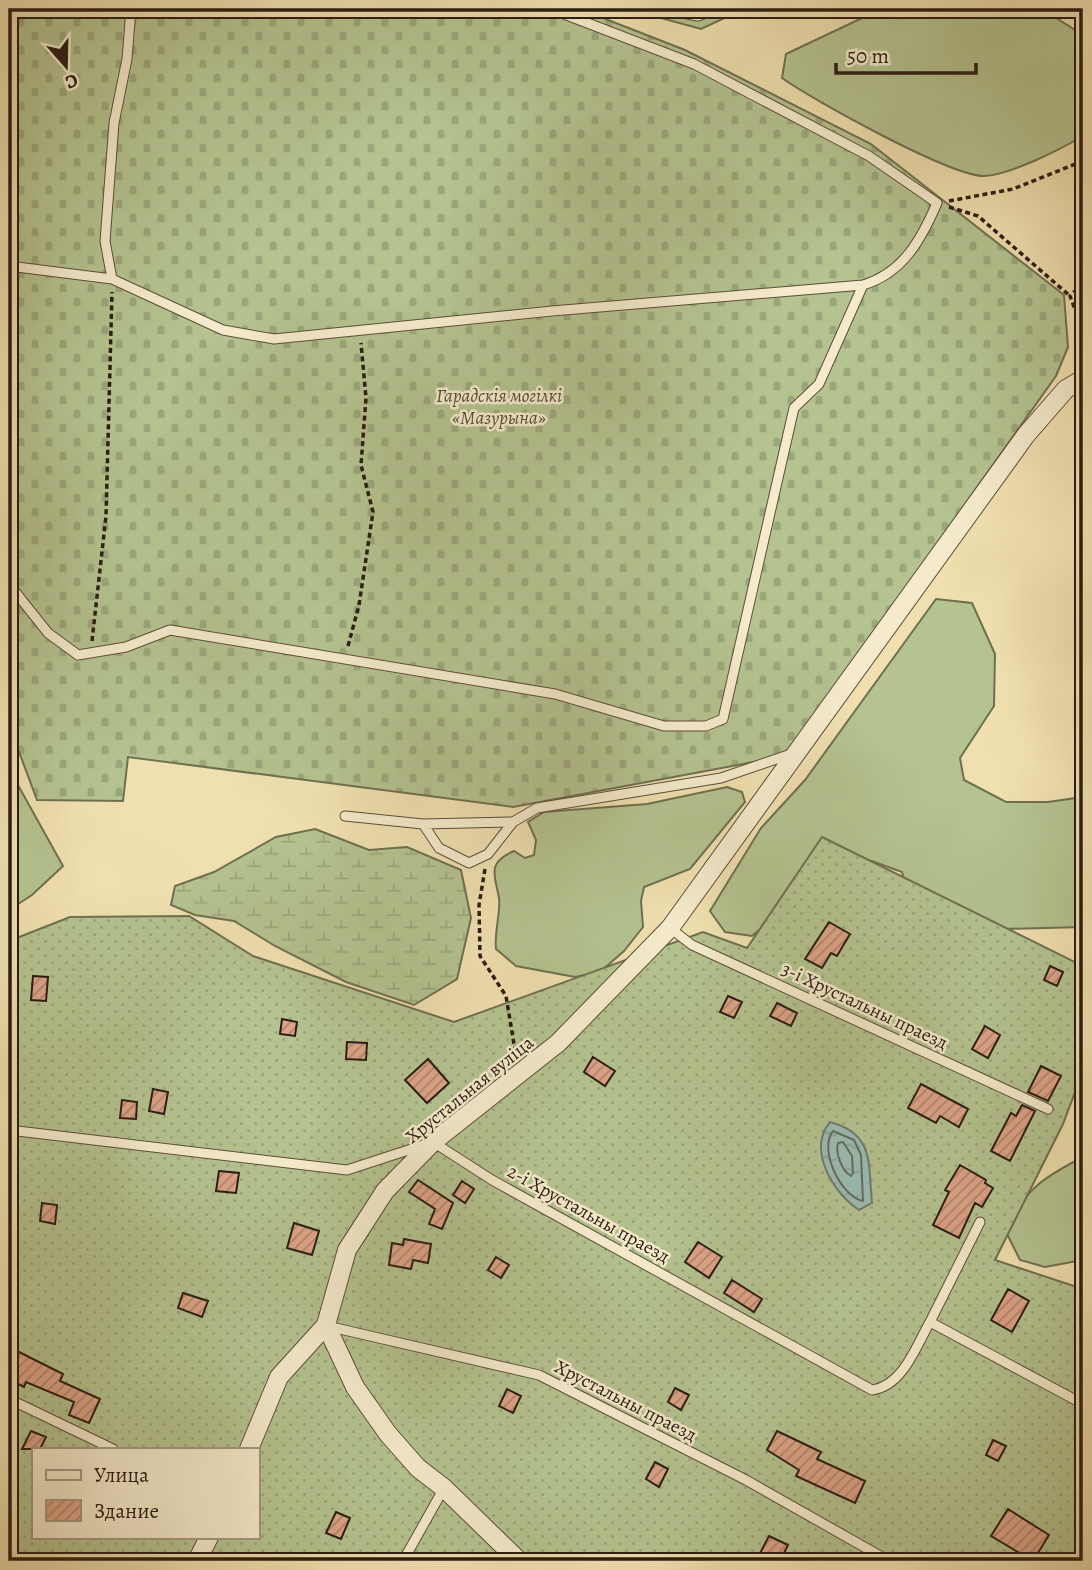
<svg xmlns="http://www.w3.org/2000/svg" width="1092" height="1570" font-family="Alegreya,serif">
	<style>
		.grass { fill: #b4c390; stroke: #6f7051; stroke-width: 2 }
		.wetland { fill: url(#wetland-marsh); stroke: #6f7051; stroke-width: 2 }
		.cemetery { fill: url(#cemetery-stones); stroke: #6f7051; stroke-width: 2 }
		.garden { fill: url(#garden-dots); stroke: #6f7051; stroke-width: 2; fill-rule: evenodd }
		.water { fill: url(#water-ripples); stroke: #6e7c72; stroke-width: 2 }
		.lines { fill: none; stroke-linecap: round; stroke-linejoin: round }
		.shore { stroke: #626c62; stroke-width: 2 }
		.building { fill: url(#building-hatch); stroke: #2a1c12; stroke-width: 2 }
		.lane-casing { stroke: #5c4d3a; stroke-width: 11 }
		.street-casing { stroke: #5c4d3a; stroke-width: 20 }
		.path { stroke: #2a1c12; stroke-width: 3.5; stroke-dasharray: 5 3.5; stroke-linecap: butt }
		.lane { stroke: #f5ebcc; stroke-width: 9 }
		.street { stroke: #f5ebcc; stroke-width: 18 }
		.labels { text-anchor: middle; stroke-width: 5; stroke-linejoin: round; paint-order: stroke }
		.park-label { font-size: 19px; font-style: italic; fill: #534e38; stroke: #f5ebcc }
		.street-label { font-size: 19px; fill: #2a1c12; stroke: #f5ebcc }
	</style>
	<defs>
		<pattern id="wetland-marsh" width="20" height="14" patternUnits="userSpaceOnUse" patternTransform="scale(1.75)"><rect width="20" height="14" fill="#b4c390"/><path d="M1 5h8M5 5V1M11 12h8M15 12V8" fill="none" stroke="#9ba77b"/></pattern>
		<pattern id="cemetery-stones" width="16" height="16" patternUnits="userSpaceOnUse" patternTransform="scale(1.75)"><rect width="16" height="16" fill="#b4c390"/><path d="M2 7V4a2 2 0 0 1 4 0v3zM10 15v-3a2 2 0 0 1 4 0v3z" fill="#9ba77b"/></pattern>
		<pattern id="garden-dots" width="8" height="8" patternUnits="userSpaceOnUse" patternTransform="scale(1.75)"><rect width="8" height="8" fill="#b4c390"/><path d="M2 2h.1M6 6h.1" fill="none" stroke="#9ba77b" stroke-width="1.8" stroke-linecap="round"/></pattern>
		<pattern id="water-ripples" width="26" height="14" patternUnits="userSpaceOnUse" patternTransform="scale(1.75)"><rect width="26" height="14" fill="#9bbcb2"/><path d="M2 4q2-2 4 0t4 0M15 11q2-2 4 0t4 0" fill="none" stroke="#86a198"/></pattern>
		<pattern id="building-hatch" width="6" height="6" patternUnits="userSpaceOnUse" patternTransform="scale(1.75)"><rect width="6" height="6" fill="#dda488"/><path d="M-1 1l2-2M0 6l6-6M5 7l2-2" fill="none" stroke="#b3856e"/></pattern>
	</defs>
	<rect width="100%" height="100%" fill="#f0e0b0"/>
	<filter id="stains"><feTurbulence type="fractalNoise" baseFrequency=".00286" numOctaves="4"/><feColorMatrix values="0 0 0 0 .2 0 0 0 0 .09 0 0 0 0 .02 0 0 0 .5 -.17"/></filter>
	<radialGradient id="worn" r=".72"><stop offset=".6" stop-color="#630" stop-opacity="0"/><stop offset="1" stop-color="#630" stop-opacity=".3"/></radialGradient>
	<!-- grass -->
	<path class="grass" d="M628,9H744L701,29Z
		M881,9H1042L1083,35V136C1061,149 1010,175 984,176C950,176 813,100 782,78L786,54Z
		M936,599L972,603L995,654L994,706L960,758L964,780L1006,802H1048L1083,797V927L1003,929L911,904L902,872L872,861L825,859L772,920L752,936L725,932L710,911L761,828L805,780Z
		M9,769L63,866L32,895L9,910Z
		M727,787L742,792L745,802L690,869L644,887L641,901L643,927L624,951L600,972L575,977L516,966L496,949C494,933 501,911 499,898C495,875 486,863 514,851L525,858L534,855L536,840L528,822L544,812L647,804Z
		M1083,1157V1260L1045,1267L1020,1260L1006,1232C1023,1190 1044,1177 1083,1157Z"/>
	<!-- wetland -->
	<path class="wetland" d="M315,829L369,850L407,847L461,870L471,918L457,979L414,1005L346,982L275,946L234,921L195,915L171,905L175,886L214,872L276,837Z"/>
	<!-- cemetery -->
	<path class="cemetery" d="M9,9H580L685,50L871,144L1064,295L1068,347L1056,376L786,756L513,807L128,757L123,801L37,800L9,725Z"/>
	<!-- garden -->
	<path class="garden" d="M822,837L1083,966V1071L1063,1124L995,1260L1083,1289V1561H9V941L70,917L189,916L253,956L454,1022L703,932L747,948ZM33,1449H257V1537H33Z"/>
	<!-- water -->
	<path class="water" d="M830,1122C875,1134 868,1164 872,1203L859,1210C833,1193 807,1150 830,1122Z"/>
	<g class="lines">
		<!-- shore -->
		<path class="shore" d="M833,1131L854,1140L861,1155L863,1201C841,1197 818,1149 833,1131Z
			M843,1142L852,1156L853,1173L851,1176C842,1171 835,1153 838,1143Z"/>
	</g>
	<!-- building -->
	<path class="building" d="M829,922L850,934L837,956L831,953L822,968L805,959Z
		M1050,966L1063,972L1057,986L1044,980Z
		M33,976L48,977L46,1001L31,1000Z
		M728,996L742,1002L734,1018L720,1012Z
		M777,1003L797,1013L791,1026L770,1016Z
		M282,1019L297,1022L295,1036L280,1034Z
		M985,1026L1000,1035L988,1058L972,1049Z
		M347,1042L367,1043L366,1060L346,1059Z
		M593,1057L615,1071L605,1086L584,1072Z
		M428,1059L449,1083L427,1103L405,1080Z
		M1041,1066L1061,1076L1048,1101L1028,1092Z
		M921,1084L968,1109L959,1127L940,1116L936,1123L908,1108Z
		M153,1089L168,1092L164,1114L149,1111Z
		M122,1100L137,1102L136,1119L120,1118Z
		M1022,1105L1035,1111L1010,1161L991,1151L1011,1113L1016,1116Z
		M960,1165L986,1180L985,1183L993,1188L982,1207L975,1203L959,1238L933,1225L949,1192L945,1190Z
		M219,1171L239,1173L236,1193L216,1191Z
		M418,1180L453,1203L442,1229L429,1224L435,1209L409,1192Z
		M462,1181L474,1189L465,1203L453,1195Z
		M42,1203L57,1205L55,1224L40,1221Z
		M294,1223L319,1231L312,1255L287,1248Z
		M404,1239L431,1244L428,1263L413,1260L411,1269L389,1265L392,1243L403,1245Z
		M698,1242L722,1257L709,1278L685,1262Z
		M496,1257L509,1265L501,1278L488,1270Z
		M732,1280L762,1299L754,1312L724,1293Z
		M1008,1289L1029,1301L1012,1332L991,1320Z
		M183,1293L208,1301L202,1317L178,1308Z
		M9,1347L63,1374L60,1381L100,1399L89,1423L69,1415L74,1402L26,1382L24,1387L9,1379Z
		M675,1388L689,1395L681,1410L668,1402Z
		M507,1389L521,1396L513,1413L499,1406Z
		M31,1431L46,1437L40,1449H22Z
		M777,1431L821,1452L817,1459L865,1481L855,1503L796,1476L799,1470L767,1450Z
		M993,1440L1006,1446L998,1461L986,1455Z
		M655,1462L668,1469L659,1487L646,1479Z
		M1008,1509L1049,1535L1033,1561L991,1536Z
		M336,1512L350,1518L341,1539L326,1533Z
		M769,1536L788,1545L780,1561H756Z"/>
	<g class="lines">
		<defs>
			<path id="lane" d="M661,9L698,16L716,9
				M9,266L112,279L223,330L274,339L552,311L863,285C903,273 921,240 937,203L869,156L694,64L551,9
				M112,279L105,241L114,123L127,59L131,9
				M9,584L48,633L78,655L126,647L170,630L555,694L664,726H706L723,719L794,408L819,384L863,285
				M345,816L423,824L439,848L469,863L488,854L513,822L537,808L721,778L791,754
				M423,824L513,822
				M670,928L692,945L1048,1109
				M9,1130L347,1170L433,1142L492,1180L872,1390C903,1386 916,1346 930,1322L1083,1404
				M930,1322L980,1222
				M327,1326L539,1375L746,1480L889,1561
				M9,1399L113,1449
				M403,1561L444,1488"/>
			<path id="street" d="M326,1325L355,1387L388,1434L418,1468L444,1488L519,1561
				M249,1449L279,1377L326,1325L347,1250L385,1191L433,1142L558,1043L670,928L1026,435L1066,389L1083,379
				M197,1561L209,1537"/>
		</defs>
		<!-- lane casing -->
		<use href="#lane" class="lane-casing"/>
		<!-- street casing -->
		<use href="#street" class="street-casing"/>
		<!-- path -->
		<path class="path" d="M949,201L1013,189L1083,161
			M949,207L978,216L1070,296
			M1083,283L1070,296L1083,331
			M92,641L106,516L112,292
			M348,646L359,605L373,512L361,465L366,398L361,343
			M485,869L479,905L480,956L506,996L516,1056"/>
		<!-- lane -->
		<use href="#lane" class="lane"/>
		<!-- street -->
		<use href="#street" class="street"/>
	</g>
	<g class="labels">
		<!-- park labels -->
		<g class="park-label">
			<text x="499" y="402">Гарадскія могілкі<tspan x="499" dy="22">«Мазурына»</tspan></text>
		</g>
		<!-- street labels -->
		<g class="street-label">
			<text transform="translate(865 1005) rotate(25)" y="7">3-і Хрустальны праезд</text>
			<text transform="translate(469 1089) rotate(-39)" y="7">Хрустальная вуліца</text>
			<text transform="translate(589 1213) rotate(29)" y="7">2-і Хрустальны праезд</text>
			<text transform="translate(626 1400) rotate(27)" y="7">Хрустальны праезд</text>
		</g>
	</g>
	<!-- margin -->
	<rect width="1092" height="1570" fill="none" stroke="#f0e0b0" stroke-width="35"/>
	<rect x="10" y="10" width="1071" height="1549" fill="none" stroke="#2a1c12" stroke-width="3.5"/>
	<rect x="18" y="18" width="1057" height="1535" fill="none" stroke="#2a1c12" stroke-width="2"/>
	<!-- legend -->
	<rect x="32" y="1448" width="228" height="91" fill="#f5ebcc" stroke="#a49882" stroke-width="2"/>
	<rect x="46" y="1470" width="35" height="10" fill="#f5ebcc" stroke="#a49882" stroke-width="2"/>
	<text x="94" y="1482" font-size="21" fill="#2a1c12">Улица</text>
	<rect x="46" y="1500" width="35" height="21" fill="url(#building-hatch)" stroke="#a49882" stroke-width="2"/>
	<text x="94" y="1518" font-size="21" fill="#2a1c12">Здание</text>
	<!-- north arrow -->
	<g transform="translate(66 66) rotate(160)" stroke="#f5ebcc" stroke-width="5" paint-order="stroke">
	<path d="M0-5L12 26L0 18L-12 26Z" fill="#2a1c12"/>
	<text y="-10" font-size="19" font-weight="bold" text-anchor="middle" fill="#2a1c12">С</text>
	</g>
	<!-- scale -->
	<path d="M836 63v10h140v-10" fill="none" stroke="#2a1c12" stroke-width="3.5"/>
	<text x="847" y="63" font-size="21" fill="#2a1c12" stroke="#f5ebcc" stroke-width="5" paint-order="stroke">50 m</text>
	<rect width="100%" height="100%" filter="url(#stains)"/>
	<rect width="100%" height="100%" fill="url(#worn)"/>
</svg>
